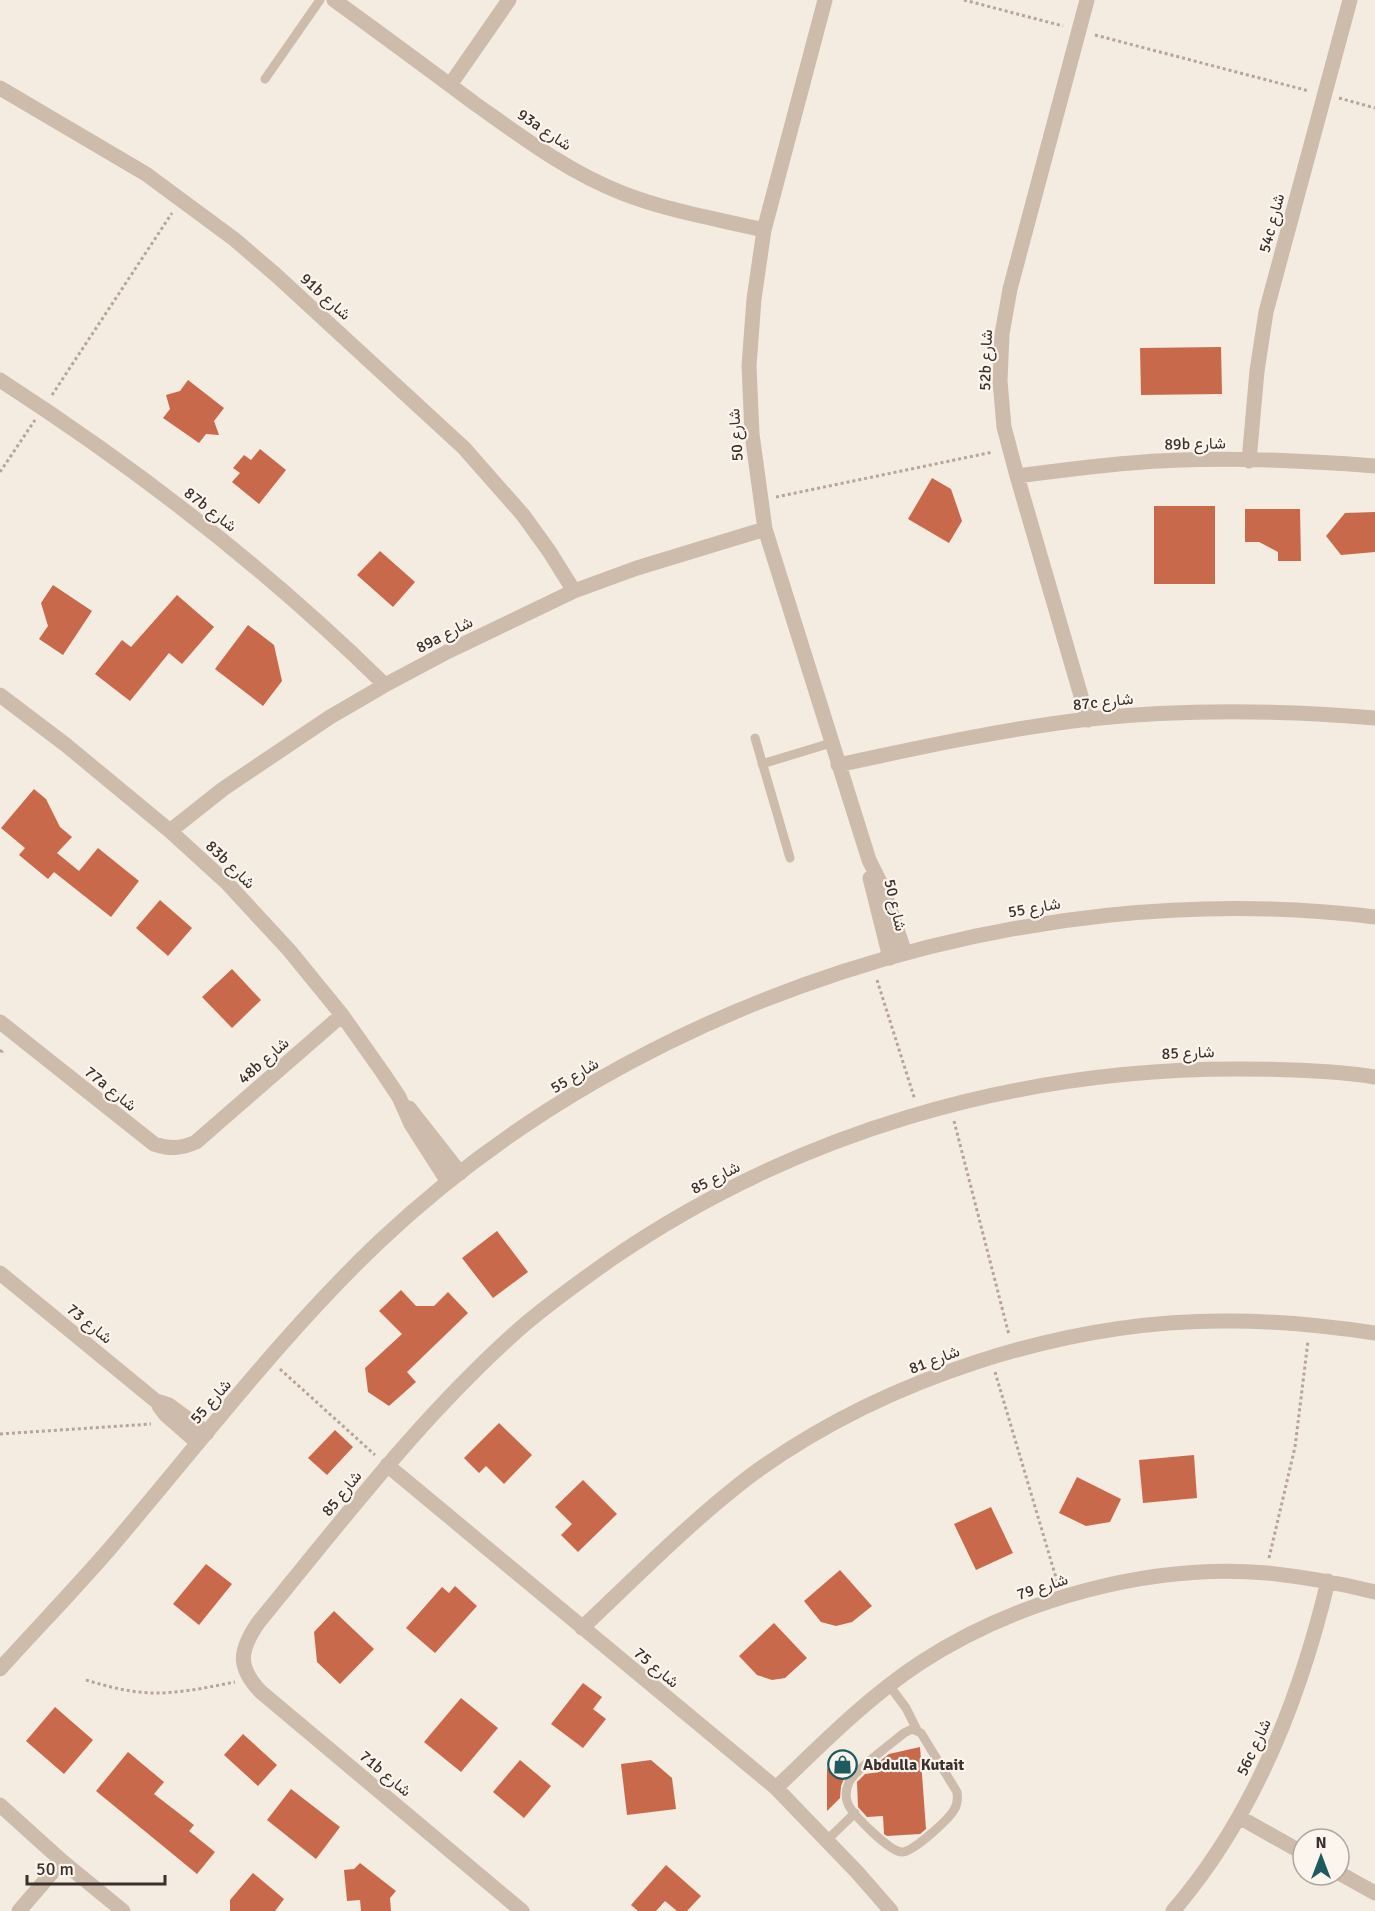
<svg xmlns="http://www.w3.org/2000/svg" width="1375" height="1911" font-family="Signika,Vazirmatn,sans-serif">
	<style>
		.building { fill: #c8694b }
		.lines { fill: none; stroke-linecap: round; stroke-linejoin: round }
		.path { stroke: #b9a596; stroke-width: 3; stroke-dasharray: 3 3; stroke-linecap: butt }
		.service { stroke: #cdbbac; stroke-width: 9 }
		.minor { stroke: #cdbbac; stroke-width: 15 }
		.tertiary { stroke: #cdbbac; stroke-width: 15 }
		.labels { text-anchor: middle; stroke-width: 4.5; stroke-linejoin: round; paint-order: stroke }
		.street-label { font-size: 16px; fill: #3b302b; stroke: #fbf5ee }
		.poi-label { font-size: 16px; font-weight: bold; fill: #3b302b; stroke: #fbf5ee; text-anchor: start }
	</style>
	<rect width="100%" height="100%" fill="#f4ebe1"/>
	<!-- building -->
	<path class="building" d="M1221,347L1222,394L1141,395L1140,348Z
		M188,380L224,408L214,421L219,435L206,434L199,443L163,418L170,409L166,395L180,391Z
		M260,449L286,470L259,504L232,482L240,473L233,468L244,455L251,460Z
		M932,478L951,489L962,521L949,543L908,519Z
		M1154,506H1215V584H1154Z
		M1245,509H1300L1301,561H1278V552L1259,542H1245Z
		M1375,512V552L1341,555L1326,536L1345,513Z
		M380,551L415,582L393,607L357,575Z
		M53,585L92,611L63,655L39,639L48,626L41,603Z
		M177,595L214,627L182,664L169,653L130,701L95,674L122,640L131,647Z
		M248,625L274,645L282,681L263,706L215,669Z
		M34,789L46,799L60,827L72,837L57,853L79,871L98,848L139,881L111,917L54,872L48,879L19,855L25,848L1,828Z
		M160,900L192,928L168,956L136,928Z
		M232,969L261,1000L232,1028L202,997Z
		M497,1231L528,1272L493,1298L462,1258Z
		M401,1290L416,1306H434L448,1292L468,1313L407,1372L416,1382L389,1406L368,1392L365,1368L402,1334L379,1311Z
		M499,1423L532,1455L504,1484L486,1466L479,1473L464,1458Z
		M335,1430L353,1447L327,1475L308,1458Z
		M1194,1455L1197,1498L1143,1503L1139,1460Z
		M1077,1477L1121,1499L1110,1522L1086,1526L1059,1513Z
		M583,1480L617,1514L578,1552L561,1535L572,1524L555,1507Z
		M991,1507L1013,1553L976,1570L954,1524Z
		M206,1564L232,1584L199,1625L173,1604Z
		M840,1570L872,1606L852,1622L836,1626L821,1622L804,1601Z
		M455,1586L477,1606L435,1653L406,1628L442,1587L449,1593Z
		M334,1611L374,1649L340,1684L317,1662L314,1632Z
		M774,1623L807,1658L785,1678L772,1680L757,1675L739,1656Z
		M583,1683L602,1697L593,1709L606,1719L583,1748L551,1724Z
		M461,1698L498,1728L461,1772L424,1742Z
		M55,1707L93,1740L64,1774L26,1741Z
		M243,1734L277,1765L258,1786L224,1755Z
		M920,1747L926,1829L920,1834L887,1836L884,1834L883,1816L867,1817L858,1807L857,1782L865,1774L879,1772L880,1761L889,1754Z
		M128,1752L164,1782L154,1794L194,1825L189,1831L215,1852L197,1874L96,1791Z
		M520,1760L551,1786L524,1818L493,1792Z
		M651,1760L672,1778L676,1809L627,1815L621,1764Z
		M838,1761L846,1774L841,1786L840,1798L827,1811V1769Z
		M291,1789L340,1827L316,1859L267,1820Z
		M360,1863L396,1891L390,1898L391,1911H361L360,1900L347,1901L344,1870L354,1869Z
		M666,1865L701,1896L687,1911H677L665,1901L656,1911H638L631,1905Z
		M253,1873L284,1899L275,1911H230V1900Z"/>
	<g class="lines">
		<!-- path -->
		<path class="path" d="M964,0L1063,26
			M1095,35L1309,91
			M1339,98L1375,108
			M52,395L172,213
			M0,472L35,420
			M776,497L993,452
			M877,980L915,1100
			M0,1050L2,1052L0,1054
			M954,1121L1009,1335
			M280,1369L375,1455
			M995,1372L1057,1581
			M0,1434L151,1424
			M1269,1558L1295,1447L1308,1341
			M86,1680C109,1687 132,1693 156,1693C182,1693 209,1687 235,1682"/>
		<!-- service -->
		<path class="service" d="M265,79L320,0
			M755,738L790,858
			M762,764L831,743
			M889,1685L906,1708L917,1730
			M912,1729L921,1733L957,1792C958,1799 958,1804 954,1810C948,1820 913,1852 902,1852C890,1852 853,1815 848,1804C845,1797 846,1789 849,1782C855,1770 892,1743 904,1733Z
			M826,1841L855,1813"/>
		<!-- minor -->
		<path class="minor" d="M334,0C381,34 427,68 474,103C522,137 568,172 622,193C668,211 717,219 764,230
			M825,0L764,230L754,299L749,366L752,434L765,529L869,860L882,886L905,953
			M1087,0L1010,289L1002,334L1000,381L1004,427L1017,476L1088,720
			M450,85L509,0
			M0,88L146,174L234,239L276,275L464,448L523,515L549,551L574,591
			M0,380C138,469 268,570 385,685
			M1249,461L1257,371L1266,312L1350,0
			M1017,476C1055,471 1093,466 1131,463C1211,456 1295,460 1375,466
			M0,695L66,745L170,831L227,883L289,950L342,1015L383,1073L399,1097L411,1124L448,1182
			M838,765C921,747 1004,729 1089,719C1184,709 1279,710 1375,718
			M170,831L223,789L330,717L385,685L447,652L574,591L637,568L765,529
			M870,878L890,958
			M0,1022L154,1144C170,1149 180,1149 196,1142L342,1015
			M409,1108L460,1173
			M387,1465L776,1788L857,1872L891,1911
			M582,1628C637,1576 690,1522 750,1476C882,1379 1067,1319 1231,1321C1279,1321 1327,1326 1375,1333
			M776,1788C822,1744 867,1698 920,1663C1018,1599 1151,1563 1267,1573C1304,1577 1339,1583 1375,1592
			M0,1805L62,1861L123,1911
			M1239,1817L1303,1853
			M1339,1873L1375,1893
			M19,1911L62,1861
			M522,1911L261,1692C237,1667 239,1651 258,1623C340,1523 419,1419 516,1332C545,1306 578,1283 610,1260C794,1133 1014,1069 1237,1069C1283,1069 1330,1070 1375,1077
			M1173,1911C1253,1818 1300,1699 1328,1581"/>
		<!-- tertiary -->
		<path class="tertiary" d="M0,1273L156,1401L169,1405L207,1433
			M159,1406L165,1414L198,1443
			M0,1669C37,1628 76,1588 112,1546C200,1443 282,1334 380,1241C637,998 1025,874 1375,917"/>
	</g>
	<!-- icons -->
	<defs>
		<symbol id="shop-ring" viewBox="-11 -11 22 22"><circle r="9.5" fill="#fbf5ee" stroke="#1f5a5e" stroke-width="1.5"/><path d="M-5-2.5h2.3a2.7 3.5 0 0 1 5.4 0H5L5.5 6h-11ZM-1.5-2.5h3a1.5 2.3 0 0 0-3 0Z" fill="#1f5a5e"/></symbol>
	</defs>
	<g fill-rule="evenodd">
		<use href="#shop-ring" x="826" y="1748" width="33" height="33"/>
	</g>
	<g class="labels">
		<!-- street labels -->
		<g class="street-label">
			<text transform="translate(545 129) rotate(34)" y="6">93a شارع</text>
			<text transform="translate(1271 223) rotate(-75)" y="6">54c شارع</text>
			<text transform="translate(326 296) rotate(42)" y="6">91b شارع</text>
			<text transform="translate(985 360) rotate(-88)" y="6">52b شارع</text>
			<text transform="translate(735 435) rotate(-94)" y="6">شارع 50</text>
			<text transform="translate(1195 443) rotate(-1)" y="6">89b شارع</text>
			<text transform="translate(211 509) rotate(38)" y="6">87b شارع</text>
			<text transform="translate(444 634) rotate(-27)" y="6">89a شارع</text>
			<text transform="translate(1103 701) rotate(-6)" y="6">87c شارع</text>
			<text transform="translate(231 864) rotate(44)" y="6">83b شارع</text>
			<text transform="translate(896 905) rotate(77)" y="6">شارع 50</text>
			<text transform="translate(1034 907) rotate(-10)" y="6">شارع 55</text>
			<text transform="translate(1188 1052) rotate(-2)" y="6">شارع 85</text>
			<text transform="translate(263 1060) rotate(-41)" y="6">48b شارع</text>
			<text transform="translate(574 1075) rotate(-31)" y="6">شارع 55</text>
			<text transform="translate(111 1088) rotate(39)" y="6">77a شارع</text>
			<text transform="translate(715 1177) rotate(-27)" y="6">شارع 85</text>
			<text transform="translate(90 1323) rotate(39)" y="6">شارع 73</text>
			<text transform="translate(934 1359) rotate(-21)" y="6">شارع 81</text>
			<text transform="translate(210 1401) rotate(-49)" y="6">شارع 55</text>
			<text transform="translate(341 1493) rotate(-51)" y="6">شارع 85</text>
			<text transform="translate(1042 1586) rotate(-18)" y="6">شارع 79</text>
			<text transform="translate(657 1667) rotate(40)" y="6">شارع 75</text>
			<text transform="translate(1253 1747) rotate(-65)" y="6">56c شارع</text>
			<text transform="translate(386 1773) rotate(40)" y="6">71b شارع</text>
		</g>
		<!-- poi labels -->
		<g class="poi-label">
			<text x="863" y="1770">Abdulla Kutait</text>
		</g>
	</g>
	<!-- north arrow -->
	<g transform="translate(1321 1857)"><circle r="28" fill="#fbf5ee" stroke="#aea6a0" stroke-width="1.5"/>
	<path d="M0-4.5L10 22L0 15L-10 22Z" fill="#1f5a5e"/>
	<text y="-9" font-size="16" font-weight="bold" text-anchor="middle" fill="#3b302b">N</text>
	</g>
	<!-- scale -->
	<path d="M27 1875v9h138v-9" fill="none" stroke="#3b302b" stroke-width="3"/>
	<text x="36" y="1875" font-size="18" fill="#3b302b" stroke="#fbf5ee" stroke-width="4.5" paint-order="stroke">50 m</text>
</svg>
